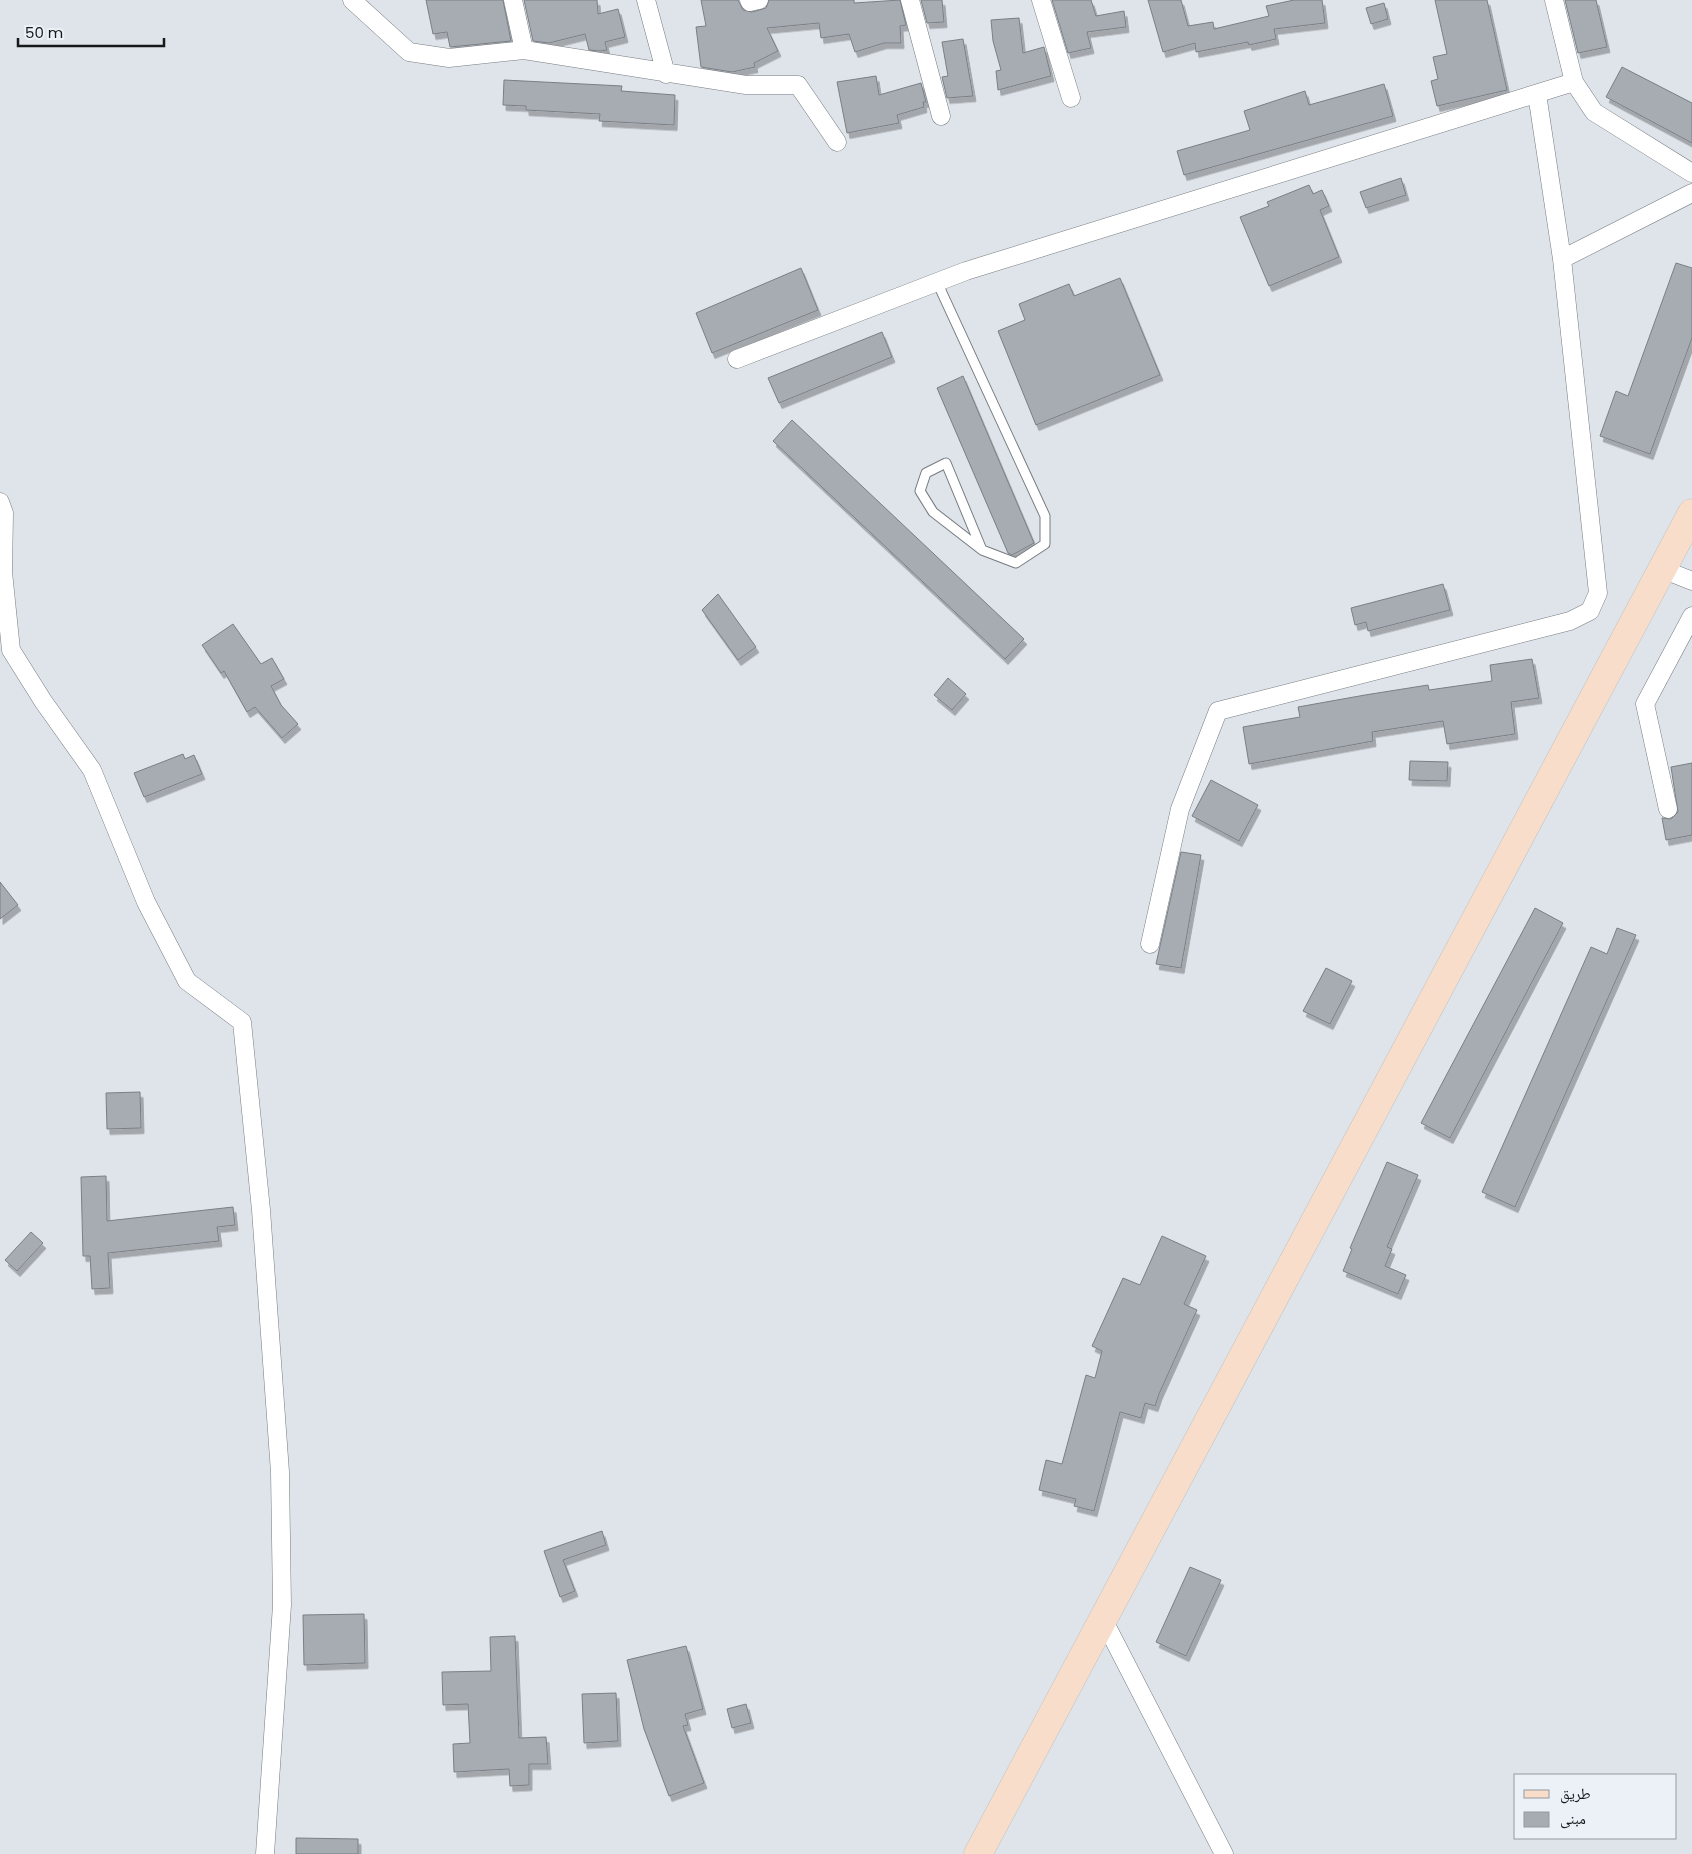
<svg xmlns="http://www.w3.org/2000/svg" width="1692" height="1854" font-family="Poppins,'Noto Naskh Arabic',sans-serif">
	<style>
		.building { fill: #a7acb2; stroke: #797f84; filter: url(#shadow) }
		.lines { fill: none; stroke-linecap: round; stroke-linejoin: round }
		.lane-casing { stroke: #777c81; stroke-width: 11 }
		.street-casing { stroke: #777c81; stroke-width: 19 }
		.primary-casing { stroke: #c2c3c3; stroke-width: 29 }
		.lane { stroke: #fff; stroke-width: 9 }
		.street { stroke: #fff; stroke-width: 18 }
		.primary { stroke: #f7ddca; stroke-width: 28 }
	</style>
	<defs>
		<filter id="shadow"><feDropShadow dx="3" dy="5.5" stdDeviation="0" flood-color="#0004"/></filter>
	</defs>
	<rect width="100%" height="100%" fill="#dee4ea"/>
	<!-- building -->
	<path class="building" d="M426,0H503L511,41L450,47L447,32L433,34Z
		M524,0H597L598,14L618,9L625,37L605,42L607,50L600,51L589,50L585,34L549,43L533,41Z
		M701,0H738L743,10L752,12L766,8L769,0H854V3L900,0L906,25L900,26L901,43H884L855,52L849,34L821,38L819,23L767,28L778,51L754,63L755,67L732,72L701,67L696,27L706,26Z
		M921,0H942L944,22L927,23Z
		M1052,0H1091L1096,16L1124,11L1126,27L1087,32L1091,48L1068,53Z
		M1148,0H1181L1188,26L1213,22L1214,29L1269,16L1266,6L1294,0H1322L1325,23L1274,29L1276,39L1249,45L1248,42L1196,52L1195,43L1163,52Z
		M1435,0H1487L1507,90L1437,106L1431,81L1438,79L1433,57L1447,54Z
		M1565,0H1596L1607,47L1578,53Z
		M1384,3L1388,19L1371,24L1366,8Z
		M1019,18L1023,53L1044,47L1051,76L998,90L996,71L1001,70L993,41L991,20Z
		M963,39L973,96L947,98L942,77L948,76L942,42Z
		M1622,67L1692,103V143L1606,97Z
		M876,76L879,95L921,83L926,102H923L924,107L897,115L899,123L847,133L837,82Z
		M504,80L622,86L621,91L675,95L674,125L599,121L600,114L526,110V106L503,105Z
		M1384,84L1393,116L1184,175L1177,151L1250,130L1244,111L1305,91L1309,105Z
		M1401,178L1406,195L1366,208L1360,192Z
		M1309,185L1313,194L1322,190L1329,206L1320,210L1339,257L1269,286L1240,217L1269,206L1267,202Z
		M1676,263L1692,268V338L1650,454L1600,436L1616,391L1628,396Z
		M801,268L818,310L712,353L696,313Z
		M1120,278L1160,375L1036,425L998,331L1025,320L1019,304L1069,284L1074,296Z
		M882,332L892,357L779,403L768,378Z
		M963,376L1034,543L1012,555L1008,553L937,388Z
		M792,420L1024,639L1005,659L773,441Z
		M1443,584L1450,610L1368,631L1366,622L1355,625L1351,608Z
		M718,594L756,647L738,660L702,610Z
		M233,624L261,664L272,658L284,679L271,686L281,705L298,724L282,738L255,707L247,712L224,671L221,673L202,645Z
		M1532,659L1539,698L1511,702L1515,734L1447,744L1443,721L1372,732L1373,741L1249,764L1243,727L1300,717L1298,707L1365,695L1428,685L1429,690L1492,681L1490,665Z
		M948,678L966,694L952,710L934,695Z
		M183,754L185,759L194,755L202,774L144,797L134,773Z
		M1410,761L1448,762L1447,781L1409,780Z
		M1692,763V835L1666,840L1662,818L1671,819L1678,812L1671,767Z
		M1211,780L1258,805L1239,841L1192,816Z
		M1181,852L1201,855L1181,968L1156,964Z
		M0,882L18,905L0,919Z
		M1535,908L1563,923L1450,1138L1421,1123Z
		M1617,928L1636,935L1515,1207L1482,1192L1591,947L1607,954Z
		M1326,968L1352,981L1330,1024L1303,1011Z
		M140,1092L141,1128L107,1129L106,1093Z
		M1387,1162L1418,1175L1387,1247L1392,1249L1385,1266L1406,1275L1398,1294L1343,1271L1352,1249L1350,1248Z
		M106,1176L107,1221L233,1207L235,1225L217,1227L219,1241L108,1253L110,1288L92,1289L90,1256H83L81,1177Z
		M31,1232L43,1243L17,1271L5,1260Z
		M1162,1236L1206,1256L1184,1304L1197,1310L1159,1394L1155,1406L1145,1403L1141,1418L1120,1412L1094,1511L1074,1506L1076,1499L1039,1490L1046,1460L1062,1464L1086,1375L1095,1378L1102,1351L1092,1346L1123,1278L1140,1285Z
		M602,1531L606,1545L563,1560L575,1591L560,1597L544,1551Z
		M1190,1567L1221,1580L1186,1656L1156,1642Z
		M364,1614L365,1663L304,1665L303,1615Z
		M515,1636L519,1738L546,1737L548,1764H529V1785L510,1786L509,1769L454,1772L453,1744L470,1743L468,1704L443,1705L442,1672L491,1671L490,1637Z
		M686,1646L703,1709L685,1714L688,1725L683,1726L704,1783L669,1796L644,1729L627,1660Z
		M616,1693L618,1741L584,1743L582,1694Z
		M746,1704L751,1723L732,1728L727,1709Z
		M296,1838L358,1839V1854H296Z"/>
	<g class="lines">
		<defs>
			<path id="lane" d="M937,282L1045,516V544L1016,563L982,550L946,463L926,473L920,491L933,512L982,550"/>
			<path id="street" d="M352,0L409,52L449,58L524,50L746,85H798L837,142
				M513,0L524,50
				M646,0L666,74
				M749,0L750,2L759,0
				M910,0L941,116
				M1041,0L1071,98
				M1554,0L1574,82L1594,112L1692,173
				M1562,259L1692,193
				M737,359L966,271L1574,82
				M0,502L4,513L3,572L11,650L43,701L92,770L146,902L187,981L242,1022L261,1210L280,1472L282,1605L265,1854
				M1662,569L1692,581
				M1668,809L1645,704L1692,616
				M1150,944L1180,809L1218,711L1570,621L1590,611L1598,593L1562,259L1537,94
				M1103,1619L1224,1854"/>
			<path id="primary" d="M978,1854L1692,513"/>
		</defs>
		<!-- lane casing -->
		<use href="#lane" class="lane-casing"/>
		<!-- street casing -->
		<use href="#street" class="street-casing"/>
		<!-- primary casing -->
		<use href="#primary" class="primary-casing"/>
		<!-- lane -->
		<use href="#lane" class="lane"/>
		<!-- street -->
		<use href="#street" class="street"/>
		<!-- primary -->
		<use href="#primary" class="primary"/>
	</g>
	<!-- legend -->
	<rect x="1514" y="1774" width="162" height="65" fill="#ebf1f7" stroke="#969a9f"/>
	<rect x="1524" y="1790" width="25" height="8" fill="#f7ddca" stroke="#969a9f"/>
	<text x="1560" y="1799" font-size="15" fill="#16181a">طريق</text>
	<rect x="1524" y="1812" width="25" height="15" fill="#a7acb2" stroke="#969a9f"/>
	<text x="1560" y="1824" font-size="15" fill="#16181a">مبنى</text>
	<!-- scale -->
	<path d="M18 38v8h146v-8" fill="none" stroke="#16181a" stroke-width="2.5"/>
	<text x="25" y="38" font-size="15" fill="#16181a" stroke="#ebf1f7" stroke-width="4" paint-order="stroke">50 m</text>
</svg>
